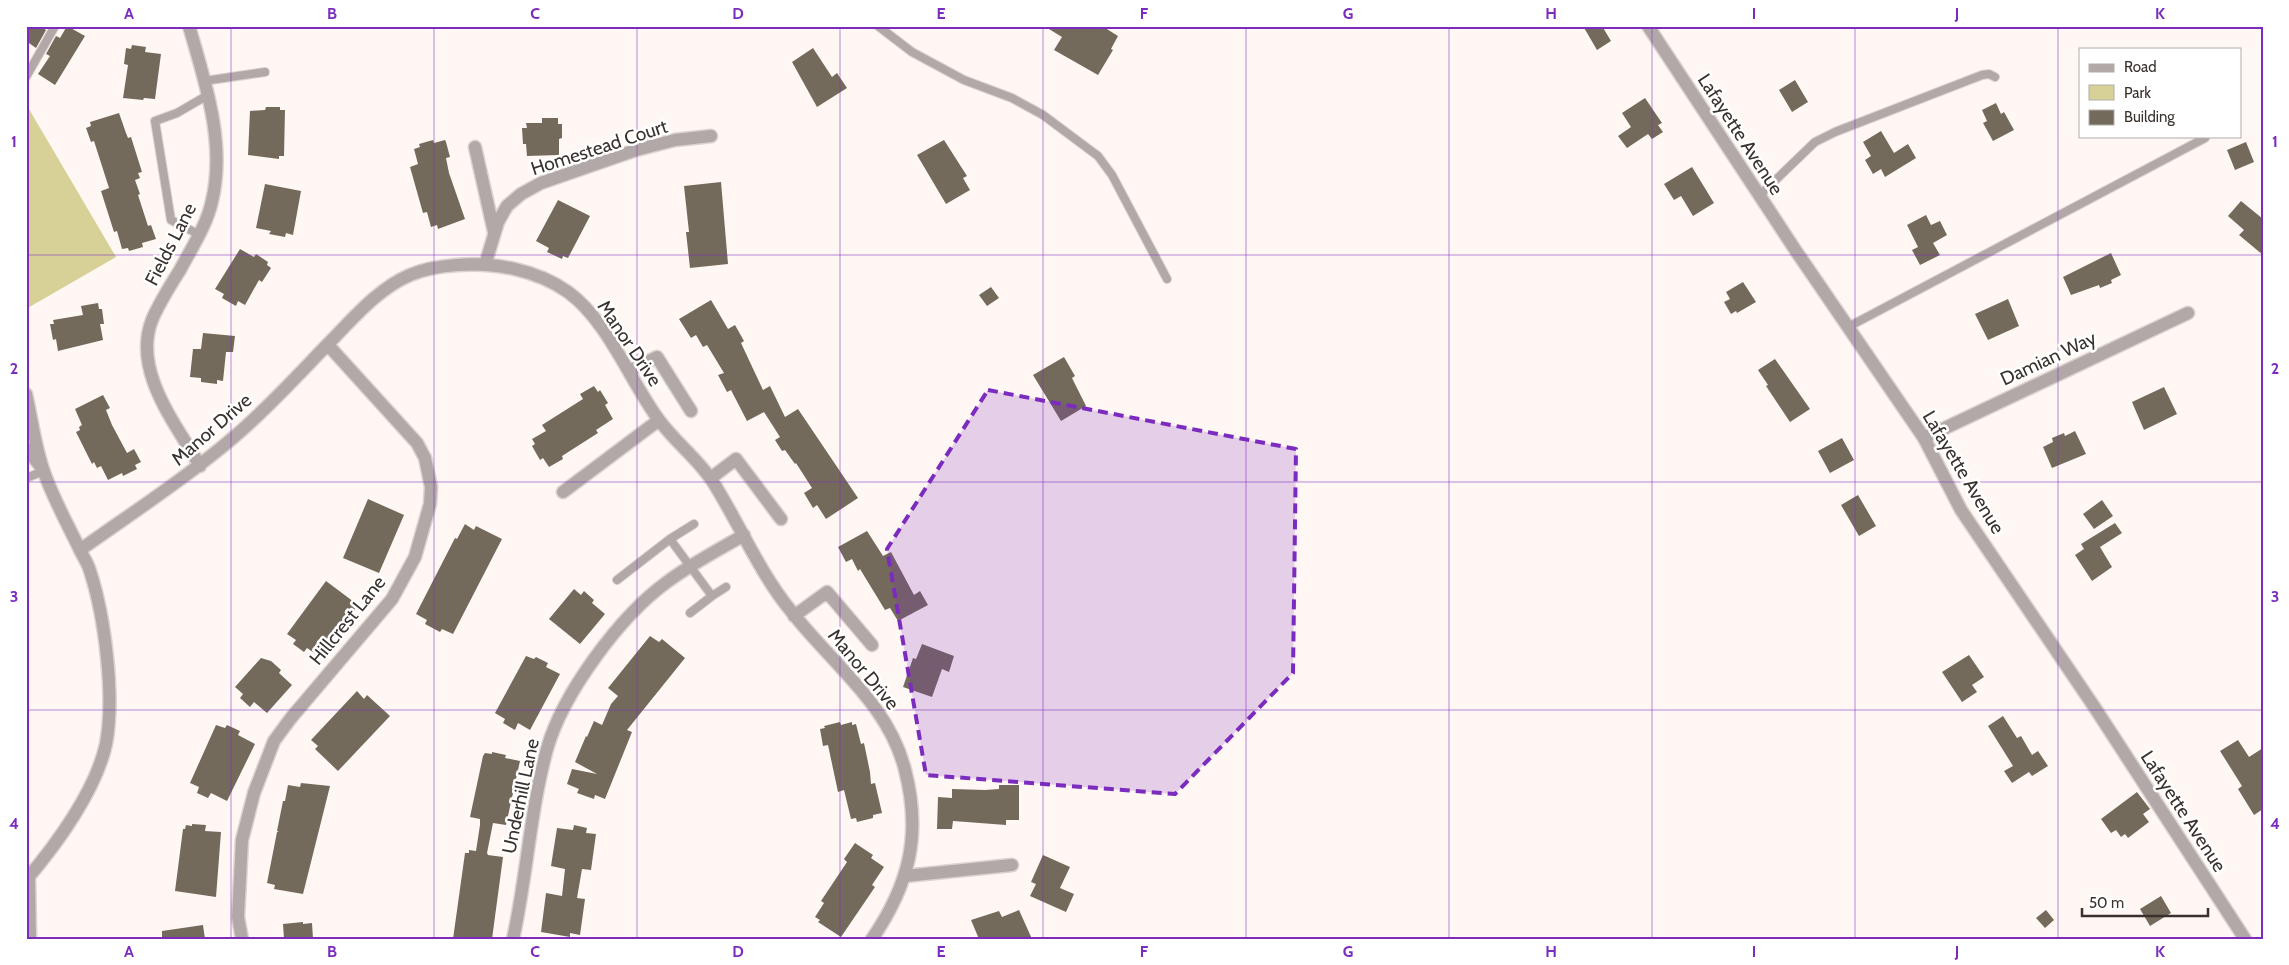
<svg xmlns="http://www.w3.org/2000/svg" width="2289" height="965" font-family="Cabin,sans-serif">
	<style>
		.green { fill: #d7d197 }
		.building { fill: #746a5c }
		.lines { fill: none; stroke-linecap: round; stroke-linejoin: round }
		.service-casing { stroke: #dbd3cf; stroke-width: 10 }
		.minor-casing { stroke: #dbd3cf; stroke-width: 15 }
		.tertiary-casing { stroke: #dbd3cf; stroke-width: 15 }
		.service { stroke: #b2a8a8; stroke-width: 8 }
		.minor { stroke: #b2a8a8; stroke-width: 12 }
		.tertiary { stroke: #b2a8a8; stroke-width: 12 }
		.marked { fill: #7b2cbf; fill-opacity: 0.2; stroke: #7b2cbf; stroke-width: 4; stroke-dasharray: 10 6; stroke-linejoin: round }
		.grid { fill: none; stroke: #7b2cbf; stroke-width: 1; stroke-opacity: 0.55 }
		.labels { text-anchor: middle; stroke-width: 5; stroke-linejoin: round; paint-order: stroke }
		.street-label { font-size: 19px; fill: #39312d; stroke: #fff }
		.neatline { fill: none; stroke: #7b2cbf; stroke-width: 2 }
		.grid-label { font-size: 16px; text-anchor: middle; font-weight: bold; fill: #7b2cbf }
	</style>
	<rect width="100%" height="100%" fill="#fff7f3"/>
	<!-- green -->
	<path class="green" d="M26,104L116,257L26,309Z"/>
	<!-- building -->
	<path class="building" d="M26,26H40L46,30L36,48L26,41Z
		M67,26L85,36L55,85L38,74L50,56L46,54L56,36L60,38Z
		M1044,26H1102L1118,36L1111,49L1113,50L1098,75L1054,50L1062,37Z
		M1583,26H1602L1611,41L1597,50Z
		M132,45L146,47L145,52L161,54L155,99L144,98L143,100L123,98L128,65L124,64L126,48L131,49Z
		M813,48L832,77L837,73L847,88L817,107L792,62Z
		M1795,80L1808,102L1792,112L1779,90Z
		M1645,98L1662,123L1658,125L1663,132L1652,139L1648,134L1627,148L1618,136L1631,127L1622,113Z
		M1996,103L2001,114L2004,112L2014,130L1993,141L1983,123L1987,121L1982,110Z
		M266,107H280V110H285L284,156H279V159L248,155L250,111L265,110Z
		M119,113L126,133L128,138L131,137L142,172L138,173L140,178L135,180L140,194L138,195L148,226L151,225L156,239L142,243L143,247L129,251L128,248L122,249L117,231L114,232L101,191L109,188L94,141L91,142L86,128L91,126L90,122Z
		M542,118H558V124H562V138L559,139V155L527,156L526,144H523L522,128H527L526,123H542Z
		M1881,131L1894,153L1908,144L1916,158L1885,177L1881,169L1873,174L1865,160L1871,156L1863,142Z
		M433,140L434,143L445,140L446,142L450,157L446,158L449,173L465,219L438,229L437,225L431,227L427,212L423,213L410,167L418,164L414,149L420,147L419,144Z
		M944,140L967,176L963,178L970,190L946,204L917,155Z
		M2246,142L2254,162L2235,170L2227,150Z
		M1692,167L1714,203L1693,216L1681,196L1674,200L1664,184Z
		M721,182L728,264L690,268L686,232H689L684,186Z
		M265,184L301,191L293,235L286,233L285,237L269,234L271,231L256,228Z
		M558,200L590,216L568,258L563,256L562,259L547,252L549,248L536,241Z
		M2241,201L2263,219V255L2239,235L2244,230L2228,216Z
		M1926,215L1931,225L1940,221L1947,235L1933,243L1940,255L1920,265L1912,250L1918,247L1907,225Z
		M240,249L254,257L256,254L268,262L267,265L271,268L262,282L259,280L245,305L238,301L236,306L222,298L224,294L215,289Z
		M2111,253L2121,275L2111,280L2112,283L2100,288L2099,285L2071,295L2063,277Z
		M1743,282L1756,302L1737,313L1736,311L1731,314L1724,302L1730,299L1726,292Z
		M991,287L999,298L987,306L979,295Z
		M2008,299L2019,326L1988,340L1975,314Z
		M711,300L728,329L735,325L744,341L741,343L763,390L770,386L785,417L798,409L858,498L826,519L817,505L813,508L804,493L812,488L796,463L795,464L785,450L782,451L775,440L780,437L764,412L747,421L731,390L727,392L718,375L724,373L707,345L703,347L696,335L691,338L679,319Z
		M98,303L99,309H102L104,324H100L103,340L58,351L56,339L53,340L50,324H54L53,320L83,315L81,306Z
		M203,333L235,336L233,352H226L223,381L217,380V384L201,382V378L190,377L193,349H201Z
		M1064,357L1075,376L1072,378L1086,406L1061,421L1033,375Z
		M1775,359L1810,409L1790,422L1766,386L1768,385L1758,370Z
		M594,386L598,392L600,390L608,403L605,405L613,419L596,430L598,433L562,456L563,459L549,467L543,458L540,460L532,446L535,444L532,439L546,431L542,425L583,399L580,394Z
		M2164,387L2177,414L2144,430L2132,402Z
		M103,395L110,408L106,410L112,425L127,453L134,449L141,462L135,465L137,469L123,476L122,473L108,480L101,466L97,468L94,462L92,464L76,432L80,430L79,427L82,425L75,409Z
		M2075,431L2086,454L2052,468L2043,447L2053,442L2052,438L2064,433L2065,436Z
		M1842,438L1854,460L1830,473L1818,451Z
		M1858,495L1876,526L1859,536L1841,505Z
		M368,499L404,515L379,573L343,558Z
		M2102,500L2113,516L2094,529L2083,514Z
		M2115,523L2122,533L2100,547L2112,567L2092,581L2075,555L2084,549L2081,544Z
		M465,524L474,530L476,526L502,539L453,634L442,629L440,632L425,624L427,620L416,614L455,538L457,539Z
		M867,531L883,556L891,552L914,595L920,591L928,605L898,621L890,608L885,610L860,569L858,571L852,559L846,562L838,547Z
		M326,581L358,605L320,657L307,648L304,652L293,644L296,640L287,634Z
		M574,589L581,595L584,591L594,600L592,603L605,614L580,644L549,619Z
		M650,636L659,642L662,639L685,658L627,730L632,732L605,799L595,795L594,799L577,793L579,789L567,784L572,769L597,774L575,762L586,736L587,737L594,721L602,725L611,704L618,696L608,688Z
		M922,644L954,656L949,672L942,669L932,697L903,687L913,658L916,659Z
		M1969,655L1984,677L1972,685L1977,692L1962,702L1942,672Z
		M526,656L534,659L536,657L548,663L546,667L560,674L530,730L518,723L515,730L503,723L505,719L495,713Z
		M261,658L271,661L281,670L279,673L292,685L267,713L254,702L250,707L240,698L243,694L235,687Z
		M357,691L364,699L367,695L390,716L338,771L315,749L318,746L311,740Z
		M2003,716L2017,738L2021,736L2032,755L2038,751L2048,766L2032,776L2029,772L2012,783L2004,771L2013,766L1988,726Z
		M840,722L841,725L852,722V725L856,724L861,744L864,743L870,772L871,784L875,783L882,813L873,815V818L857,822L856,818L851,819L844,790L838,792L828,745L823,746L820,729L825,728L824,726Z
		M216,725L225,728L227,725L240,731L238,735L255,744L227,801L211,793L208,798L197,793L199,787L190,783Z
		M2238,740L2249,757L2263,748V809L2254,815L2238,789L2242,786L2220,751Z
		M492,752L506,755L505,758L520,761L506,825L493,823L487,853L488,855L503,857L492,939H453L465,853H469V850L476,851L480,825V819L470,817L483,756L485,753L492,754Z
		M301,783L330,786L303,894L274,889L275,885L267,883L277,832H279L277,831L283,801H285L288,785L300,787Z
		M999,785H1019V820H1006V825L953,821L952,829H937L938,797L952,798V789L985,790L999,789Z
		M2137,792L2150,809L2143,814L2149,822L2128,838L2125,834L2121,837L2116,830L2111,833L2101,819Z
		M192,824L206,825L205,831L221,832L216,897L175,891L183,829H185L186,825L192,826Z
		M574,825L587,828L586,833L596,834L591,870L582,869L577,898L585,899L580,935L570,933V937L541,932L546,893L562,896L565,869L551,866L557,828L573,830Z
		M855,843L873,855L871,858L884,867L872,885L875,887L841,937L818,922L820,920L815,917L824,903L821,901L847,862L844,859Z
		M1043,855L1070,867L1060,888L1074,894L1066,912L1030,896L1036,884L1031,882Z
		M2161,896L2171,913L2150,926L2140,909Z
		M1019,910L1032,939H979L971,920L999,911L1002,917Z
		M2046,910L2054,920L2045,928L2036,918Z
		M303,922V924L312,923L313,939H284L283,924Z
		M203,925L205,939H162V931Z"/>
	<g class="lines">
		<defs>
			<path id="service" d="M878,26L912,52L964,80L1012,98L1043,115L1098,156L1112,175L1167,279
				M26,77L55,26
				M204,81L265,72
				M1759,196L1815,142L1835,132L1982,75L1989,74L1995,77
				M198,234L171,220L155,121L177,113L208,95
				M1848,327L2205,138
				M26,478L44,471
				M670,539L712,596L690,613
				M617,580L670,539L694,524
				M712,596L726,587"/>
			<path id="minor" d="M189,26C205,82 226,143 212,201C207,225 191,249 180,270C170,286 159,303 152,320C132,371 176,424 200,466
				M475,147L494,232
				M485,265L498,222L507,206L521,194L541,183L636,150L675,140L711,136
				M629,371L657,357L691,411
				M26,394C32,420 35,447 44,472C53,498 67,523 79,548C82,555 88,563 90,571C105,617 115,697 106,744C96,790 57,844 26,880
				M1924,438L2188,313
				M26,448L41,467
				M711,478L736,459L781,519
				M563,492L659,420
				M80,550C132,513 186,478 234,437C267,409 297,376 327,345C352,320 377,289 410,275C424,269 442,266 457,265C495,262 537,270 568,292C608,321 630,381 659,420C675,442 698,459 713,482C740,525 759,572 791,611C831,663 889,704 905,770C922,835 909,885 872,939
				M794,616L827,592L872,645
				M905,876L1012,865
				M29,877L30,939
				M242,939L238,917L242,840L254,793L274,741L291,718L392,599L415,557L430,504L431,487L425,458L417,443L328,345
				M513,939C527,876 530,811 547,749C563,693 620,616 667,582C691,564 718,550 744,535"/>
			<path id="tertiary" d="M1648,26L1796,251L1924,438L1961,510L2095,708L2245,939"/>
		</defs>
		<!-- service casing -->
		<use href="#service" class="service-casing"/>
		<!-- minor casing -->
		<use href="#minor" class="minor-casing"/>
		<!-- tertiary casing -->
		<use href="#tertiary" class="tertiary-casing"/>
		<!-- service -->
		<use href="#service" class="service"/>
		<!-- minor -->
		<use href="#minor" class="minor"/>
		<!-- tertiary -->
		<use href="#tertiary" class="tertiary"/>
	</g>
	<!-- marked area -->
	<path class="marked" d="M988,390L1296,449L1293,673L1175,794L926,775L887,549Z"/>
	<!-- grid -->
	<path class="grid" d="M231,26V939M434,26V939M637,26V939M840,26V939M1043,26V939M1246,26V939M1449,26V939M1652,26V939M1855,26V939M2058,26V939M26,255H2263M26,482H2263M26,710H2263"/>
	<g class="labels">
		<!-- street labels -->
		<g class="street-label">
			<text transform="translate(1741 134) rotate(57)" y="7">Lafayette Avenue</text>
			<text transform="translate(599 147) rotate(-18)" y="7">Homestead Court</text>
			<text transform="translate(170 244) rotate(-63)" y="7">Fields Lane</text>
			<text transform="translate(630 343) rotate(56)" y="7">Manor Drive</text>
			<text transform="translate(2048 358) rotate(-25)" y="7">Damian Way</text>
			<text transform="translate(211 429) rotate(-41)" y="7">Manor Drive</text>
			<text transform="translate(1964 472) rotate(59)" y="7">Lafayette Avenue</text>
			<text transform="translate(347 620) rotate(-51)" y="7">Hillcrest Lane</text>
			<text transform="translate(864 669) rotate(50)" y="7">Manor Drive</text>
			<text transform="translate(520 796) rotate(-78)" y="7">Underhill Lane</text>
			<text transform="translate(2184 811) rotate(57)" y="7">Lafayette Avenue</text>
		</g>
	</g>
	<!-- border -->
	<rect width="2289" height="965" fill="none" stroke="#ffffff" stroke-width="55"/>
	<!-- legend -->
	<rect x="2079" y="48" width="162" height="90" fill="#ffffff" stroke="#b0adab"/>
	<rect x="2089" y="64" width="25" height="8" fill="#b2a8a8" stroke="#b0adab"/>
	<text x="2124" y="72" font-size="15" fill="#39312d">Road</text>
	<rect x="2089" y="85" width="25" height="15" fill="#d7d197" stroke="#b0adab"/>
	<text x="2124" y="98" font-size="15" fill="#39312d">Park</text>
	<rect x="2089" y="110" width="25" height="15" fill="#746a5c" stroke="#b0adab"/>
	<text x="2124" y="122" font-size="15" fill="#39312d">Building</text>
	<!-- scale -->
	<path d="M2082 908v8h126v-8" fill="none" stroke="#39312d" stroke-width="2.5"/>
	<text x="2089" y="908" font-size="15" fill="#39312d" stroke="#ffffff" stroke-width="4" paint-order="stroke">50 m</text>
	<rect x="28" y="28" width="2234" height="910" class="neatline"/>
	<g class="grid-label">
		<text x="129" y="19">A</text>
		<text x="332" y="19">B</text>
		<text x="535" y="19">C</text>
		<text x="738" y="19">D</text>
		<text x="941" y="19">E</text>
		<text x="1144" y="19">F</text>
		<text x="1348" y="19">G</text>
		<text x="1551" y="19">H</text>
		<text x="1754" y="19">I</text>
		<text x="1957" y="19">J</text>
		<text x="2160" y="19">K</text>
		<text x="14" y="147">1</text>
		<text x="2275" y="147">1</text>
		<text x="14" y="374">2</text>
		<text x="2275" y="374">2</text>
		<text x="14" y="602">3</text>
		<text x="2275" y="602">3</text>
		<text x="14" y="829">4</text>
		<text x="2275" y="829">4</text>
		<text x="129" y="957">A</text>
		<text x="332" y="957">B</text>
		<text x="535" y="957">C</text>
		<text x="738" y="957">D</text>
		<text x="941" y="957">E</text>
		<text x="1144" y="957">F</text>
		<text x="1348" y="957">G</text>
		<text x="1551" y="957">H</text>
		<text x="1754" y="957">I</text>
		<text x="1957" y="957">J</text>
		<text x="2160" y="957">K</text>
	</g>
</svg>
